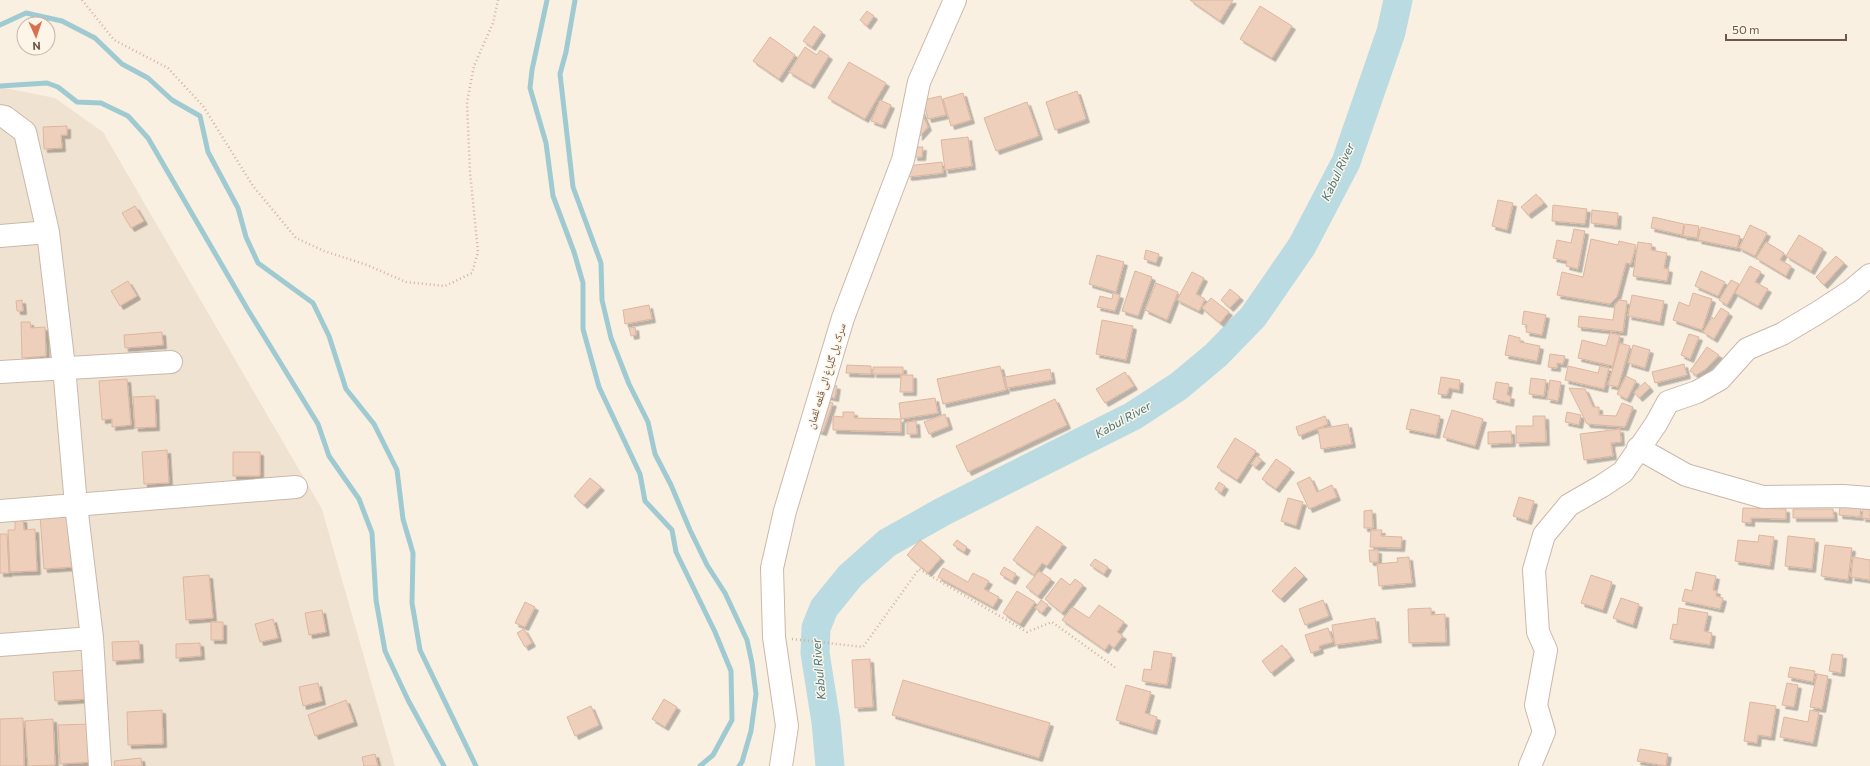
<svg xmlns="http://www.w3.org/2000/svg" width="1870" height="766" font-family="Commissioner,'Noto Naskh Arabic',sans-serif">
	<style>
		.residential { fill: #f0e2d1 }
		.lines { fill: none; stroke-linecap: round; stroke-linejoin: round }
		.stream { stroke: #a0cad2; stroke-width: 5 }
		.river { stroke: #b9dbe1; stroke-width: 29 }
		.building { fill: #edcfbc; stroke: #deb69e; filter: url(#shadow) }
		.minor-casing { stroke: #c9b8aa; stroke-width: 24 }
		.path { stroke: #d1b3a0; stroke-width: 2.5; stroke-dasharray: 1 3; stroke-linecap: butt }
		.minor { stroke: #fff; stroke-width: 22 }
		.labels { text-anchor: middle; stroke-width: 3; stroke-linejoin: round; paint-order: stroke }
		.street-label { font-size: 11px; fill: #6f584b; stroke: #fdf5e7 }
		.water-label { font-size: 12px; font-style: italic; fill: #477780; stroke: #fdf5e7 }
	</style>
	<defs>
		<filter id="shadow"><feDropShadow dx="3.5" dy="3.5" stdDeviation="0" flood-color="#0004"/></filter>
	</defs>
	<rect width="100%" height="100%" fill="#faf0e2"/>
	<!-- residential -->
	<path class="residential" d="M0,87L55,98L103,132L322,509L395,766H0Z"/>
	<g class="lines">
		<!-- stream -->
		<path class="stream" d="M547,0L532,70L530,88L546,143L553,196L574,252L583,283V329L599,387L640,474L645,501L672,530L676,552L715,632L731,671L732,720L713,755L700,766
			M575,0L566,52L560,74L573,187L601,263L602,300L611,338L629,384L648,422L655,454L671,485L690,530L707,565L725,593L747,640L752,663L756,694L751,731L742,762L739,766
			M0,25L26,13L62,21L95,38L122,64L148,78L172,100L200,116L208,152L238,208L246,237L258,263L313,303L329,336L346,389L374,424L397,470L403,519L413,553L412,603L420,650L476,766
			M0,86L47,83L58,87L77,102L101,103L128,116L148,138L248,310L318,424L329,456L359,499L372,533L376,600L385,651L408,700L444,766"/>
		<!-- river -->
		<path class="river" d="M830,766L826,722L815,653L816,628L824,608L850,576L887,543L942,512L1133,416L1179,386L1216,355L1253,317L1302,246L1346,162L1391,32L1398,0"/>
	</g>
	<!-- building -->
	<path class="building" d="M1190,0H1233L1220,21Z
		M1260,6L1292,26L1272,58L1240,39Z
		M867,11L874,16L867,26L860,20Z
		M814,26L822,32L812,47L803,41Z
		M770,37L795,55L779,79L753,61Z
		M805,47L817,55L820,50L829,56L811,85L789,72Z
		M849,62L886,83L865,119L828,98Z
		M1077,91L1086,119L1055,130L1046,102Z
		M963,93L971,120L951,126L943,99Z
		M941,96L946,115L928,119L923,100Z
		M880,100L891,105L882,125L871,121Z
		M1027,102L1039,136L996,151L984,118Z
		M918,103L928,127L919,137Z
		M67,126V135H61L62,148L44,149L43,127Z
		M968,137L972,166L945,170L941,140Z
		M915,147H923L922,157H914Z
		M942,162L943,173L908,177L907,166Z
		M1536,194L1544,203L1528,215L1521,207Z
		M1498,200L1513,203L1507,230L1492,226Z
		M1553,205L1587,209L1585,224L1552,221Z
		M135,206L144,221L131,228L122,213Z
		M1592,210L1618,213L1617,226L1591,223Z
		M1653,217L1684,224L1682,235L1651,228Z
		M1685,224L1699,226L1697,238L1683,236Z
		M1750,225L1767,233L1755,256L1739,248Z
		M1701,227L1740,236L1737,248L1698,240Z
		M1574,229L1585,231L1578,269L1566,266L1567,261L1553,258L1557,240L1571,243Z
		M1799,235L1823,249L1811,271L1786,256Z
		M1591,239L1618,245L1619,241L1636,245L1631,264L1626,263L1617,297L1610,304L1557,295L1562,272L1583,277Z
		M1638,242L1652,244L1651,250L1667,253L1664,268L1669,269L1667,281L1633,276Z
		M1766,242L1784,253L1780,260L1791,266L1786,276L1756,258Z
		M1146,250L1159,254L1156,263L1144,259Z
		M1097,255L1124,262L1116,292L1089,284Z
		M1836,256L1844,263L1824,285L1816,277Z
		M1750,266L1761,272L1755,282L1768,289L1758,306L1735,293Z
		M1135,271L1152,277L1138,316L1122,311Z
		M1701,271L1725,282L1718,296L1695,286Z
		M1192,272L1204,278L1196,294L1205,299L1199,311L1177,300Z
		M1731,280L1739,284L1727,305L1719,300Z
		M128,281L137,296L120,306L111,291Z
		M1156,283L1178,292L1167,320L1145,310Z
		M1230,289L1240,297L1230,308L1221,300Z
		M1113,293L1120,295L1115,311L1097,307L1100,296L1112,299Z
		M1693,293L1712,299L1702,330L1673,320L1679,302L1689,306Z
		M1632,295L1664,301L1660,322L1628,316Z
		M1211,298L1229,312L1220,323L1202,308Z
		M22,300L23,311H17L16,301Z
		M1619,300L1627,301L1623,332L1578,327L1579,316L1613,320L1615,305Z
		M649,305L652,319L625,324L623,310Z
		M1721,308L1729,313L1714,339L1703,332L1712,317L1714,319Z
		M1524,311L1546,315L1542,335L1526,332L1527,325L1522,324Z
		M1102,320L1133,326L1126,360L1096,354Z
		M21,322H30L31,328L45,327L46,356L22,358Z
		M635,327L636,335L631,336L629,328Z
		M162,332L163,345L125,348L124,335Z
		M1610,333L1620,335L1613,366L1578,358L1582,340L1606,346Z
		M1689,334L1699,337L1690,359L1681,355Z
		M1509,335L1520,338V342L1540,346L1537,361L1505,355Z
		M1620,343L1630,346L1618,387L1608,385Z
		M1633,345L1650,350L1645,368L1628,363Z
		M1707,347L1719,355L1706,369L1696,375L1690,371Z
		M1550,354L1565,356L1563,364L1557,363V368L1548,367Z
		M1684,364L1687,375L1655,383L1652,372Z
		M847,365L871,366V374L846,373Z
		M1000,366L1006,390L943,404L937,379Z
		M1568,366L1598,373L1600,366L1609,368L1604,389L1565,380Z
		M873,367H903V374H873Z
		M1050,369L1052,380L1007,388L1005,377Z
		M1125,372L1134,386L1105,403L1096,389Z
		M901,375H913V392H900Z
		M1626,376L1636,381L1627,399L1617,394Z
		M1441,377L1460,380L1459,390L1449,388L1447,395L1438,394Z
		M1531,378L1546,380L1544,396L1529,394Z
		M127,379L131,425L112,427V419L102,420L99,381Z
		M1550,380L1561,382L1558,401L1547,399Z
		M1496,382L1509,384L1507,395L1511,396L1510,403L1493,399Z
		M1645,382L1650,388L1639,398L1634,392Z
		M828,385L837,386L835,398L826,396Z
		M1569,388L1585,389L1593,407H1599V415L1616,416L1622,403L1633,407L1625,427L1587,424Z
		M155,396L156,427L135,428L133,397Z
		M935,398L938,413L901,419L899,403Z
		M1055,399L1067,425L968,472L956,446Z
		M822,400L833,403L823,432L812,429Z
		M1411,409L1440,416L1436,435L1406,429Z
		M1452,410L1483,419L1475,446L1443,437Z
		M843,412H854V418L901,419V432L833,430V416L843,417Z
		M1567,412L1581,415L1579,425L1565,422Z
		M945,414L949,426L929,434L924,422Z
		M1325,416L1328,424L1299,436L1296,427Z
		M1533,416H1545L1546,442L1516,443V426H1533Z
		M916,421L917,434H907V422Z
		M1348,424L1352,444L1321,449L1318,429Z
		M1620,429L1621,442L1611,443L1613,456L1584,460L1580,434Z
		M1511,431L1512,443L1488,444V432Z
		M1235,438L1256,451L1237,480L1217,467Z
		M167,450L169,483L144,484L142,452Z
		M233,452H260V476H233Z
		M1257,456L1262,460L1256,467L1251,464Z
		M1276,459L1291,469L1276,489L1262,479Z
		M1310,477L1317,492L1332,485L1337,497L1309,509L1297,483Z
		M590,478L601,487L584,505L574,496Z
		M1219,482L1225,486L1221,493L1215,489Z
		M1519,497L1534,501L1528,521L1513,516Z
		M1288,498L1303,502L1296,526L1281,521Z
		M1840,507L1861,508L1860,517L1839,515Z
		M1743,508L1786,509V519L1751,518V523L1742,522Z
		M1793,509H1833L1834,518H1793Z
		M1863,509L1870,510V519L1862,518Z
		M1372,510L1373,528H1364V511Z
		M70,514L74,567L44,569L40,516Z
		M15,519H23L24,530L35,529L37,571L10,572L8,530H15Z
		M1037,526L1063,544L1047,566L1042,563L1034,575L1013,560Z
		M1371,530H1382L1381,536L1402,537L1401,548L1370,547Z
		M0,534H7L9,573H0Z
		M1759,535L1774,537L1770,566L1735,561L1738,540L1758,542Z
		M1788,536L1815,539L1812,569L1785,566Z
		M920,540L941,558L928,573L907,555Z
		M957,540L967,547L964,552L953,545Z
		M1825,545L1852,548L1848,580L1821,576Z
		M1369,550H1378V562H1370Z
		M1409,557L1412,583L1379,586L1377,564L1398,562L1397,558Z
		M1853,557L1870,560V580L1851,577Z
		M1095,559L1108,567L1104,574L1090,565Z
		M1004,567L1016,574L1012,581L1000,574Z
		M1295,567L1304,576L1281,599L1272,591Z
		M943,568L968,582L973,573L989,581L984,589L999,597L993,607L938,577Z
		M1039,571L1051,579L1038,596L1026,587Z
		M1696,572L1716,576L1713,590L1717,591L1716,596L1723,598L1720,609L1682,601L1685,589L1692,591Z
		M209,575L213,618L186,620L183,577Z
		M1591,575L1612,582L1603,610L1581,603Z
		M1061,578L1070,585L1075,579L1083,585L1062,613L1045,599Z
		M1017,591L1035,602L1020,624L1003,613Z
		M1621,598L1639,604L1633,625L1613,618Z
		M1041,600L1048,605L1042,613L1035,608Z
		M1323,600L1329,616L1305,625L1299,609Z
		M525,602L535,607L525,627L515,623Z
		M1099,605L1124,622L1117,632L1123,636L1114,648L1109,644L1105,650L1062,620L1072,607L1089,618Z
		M1431,608V615L1445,614L1446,642L1409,643L1408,609Z
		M1679,608L1708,613L1704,631L1712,633L1710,645L1670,639L1673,624L1677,625Z
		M322,610L326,632L309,635L305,613Z
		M1375,618L1378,639L1335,645L1332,625Z
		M273,619L278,638L260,642L255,624Z
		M211,622H223V640H211Z
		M1328,628L1333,642L1319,646L1320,650L1311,653L1305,635Z
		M524,629L532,643L525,647L517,633Z
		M139,641L140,659L113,661L112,642Z
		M200,643L201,656L176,658V644Z
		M1282,645L1291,657L1271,673L1262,661Z
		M1154,651L1172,654L1167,685L1142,681L1144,669L1151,670Z
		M1832,654L1843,655L1841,673L1829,671Z
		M870,659L873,707L855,708L852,660Z
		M1790,667L1815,671L1813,682L1788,677Z
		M87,670L89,699L55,701L53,672Z
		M1817,674L1828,676L1822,709L1810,707Z
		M903,680L1050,723L1039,758L892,715Z
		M318,683L322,701L303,706L299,687Z
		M1787,683L1798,685L1794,707L1782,705Z
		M1126,685L1151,692L1145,713L1157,717L1153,731L1116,720Z
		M664,699L677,707L665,727L652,719Z
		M346,700L354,722L315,736L308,715Z
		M1750,702L1776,706L1771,737L1758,735L1757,743L1744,741Z
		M591,706L599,725L575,736L567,717Z
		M162,710L163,744L128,745L127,712Z
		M1810,710L1819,712L1813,743L1780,737L1784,717L1808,722Z
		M23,718L24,766H0V719Z
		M53,719L55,765L28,766L25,721Z
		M91,724L93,762L60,764L58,725Z
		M1640,749L1668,754L1666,766L1637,761Z
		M375,754L378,766H364L362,757Z
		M141,758L142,766H115L114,761Z"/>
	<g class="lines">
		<defs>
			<path id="minor" d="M0,116L5,117L25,132L48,232L64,367L76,505L92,638L100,766
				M0,236L48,232
				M0,372L171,362
				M1638,448L1686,475L1763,497L1843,496L1870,498
				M0,511L296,487
				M0,645L92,638
				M781,766L787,726L774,637L772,568L785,511L843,318L903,160L919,82L955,0
				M1530,766L1544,732L1536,705L1546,650L1538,632L1534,570L1544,535L1569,505L1602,486L1623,472L1656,424L1668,402L1697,392L1720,379L1747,349L1782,334L1819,312L1851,291L1870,275"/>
		</defs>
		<!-- minor casing -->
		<use href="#minor" class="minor-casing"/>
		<!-- path -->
		<path class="path" d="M82,0L114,40L168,68L203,106L253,186L296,238L324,251L367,265L406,282L445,286L472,273L478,252L470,172L467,102L474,66L493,23L498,0
			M792,639L863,647L919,569L1027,632L1052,622L1116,668"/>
		<!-- minor -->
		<use href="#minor" class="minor"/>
	</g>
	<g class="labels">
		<!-- street labels -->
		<g class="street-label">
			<text transform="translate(826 376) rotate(-73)" y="4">سرک پل گلباغ الی قلعه لقمان</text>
		</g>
		<!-- water labels -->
		<g class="water-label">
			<text transform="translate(1338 172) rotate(-65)" y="4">Kabul River</text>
			<text transform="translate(1123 420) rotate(-29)" y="4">Kabul River</text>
			<text transform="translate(819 669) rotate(-95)" y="4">Kabul River</text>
		</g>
	</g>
	<!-- north arrow -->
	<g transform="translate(36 36) rotate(177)"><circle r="19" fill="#fdf5e7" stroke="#c4b6a9"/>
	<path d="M0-3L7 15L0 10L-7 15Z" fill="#d97051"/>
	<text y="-6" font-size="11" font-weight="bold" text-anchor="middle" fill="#6f584b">N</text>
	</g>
	<!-- scale -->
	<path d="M1726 34v6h120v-6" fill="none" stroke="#6f584b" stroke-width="2"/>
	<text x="1732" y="34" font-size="12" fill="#6f584b" stroke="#fdf5e7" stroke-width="3" paint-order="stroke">50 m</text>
</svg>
